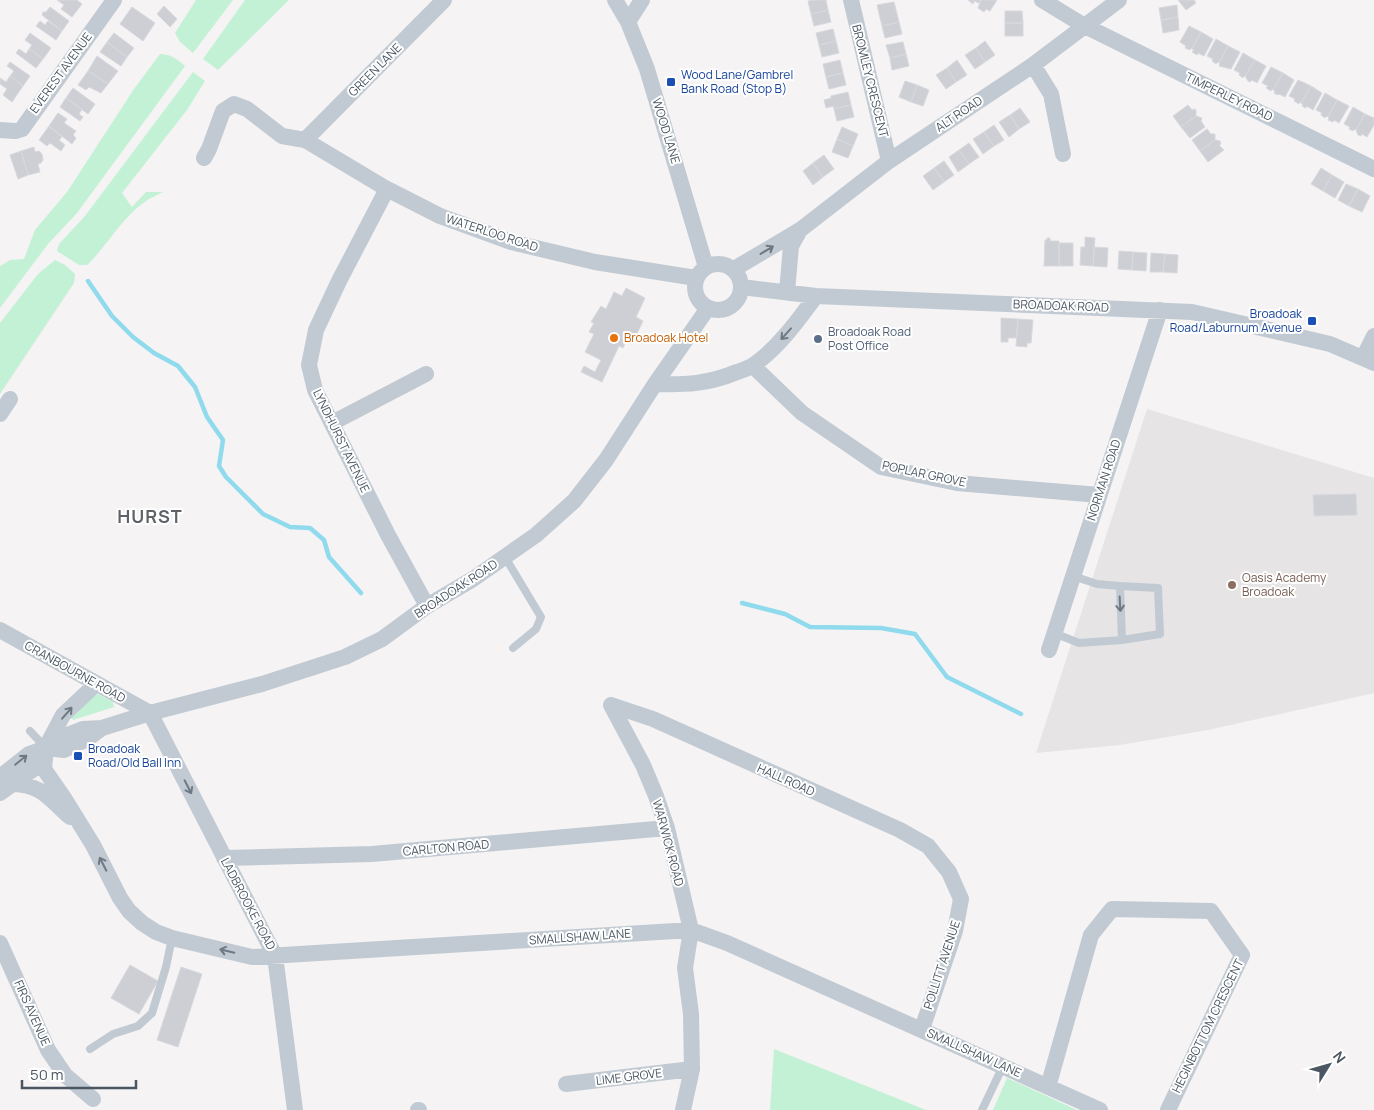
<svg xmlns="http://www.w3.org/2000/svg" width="1374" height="1110" font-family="Manrope,sans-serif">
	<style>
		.education { fill: #e6e4e5 }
		.green { fill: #c3f1d5 }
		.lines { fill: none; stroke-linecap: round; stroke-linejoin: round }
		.stream { stroke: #90daee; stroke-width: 4.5 }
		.building { fill: #cdcfd5; stroke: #d7d9de }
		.service { stroke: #c1cad2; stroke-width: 8 }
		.minor { stroke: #c1cad2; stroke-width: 16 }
		.oneway { stroke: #6e7983 }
		.transit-dot { fill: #1a4fb4; stroke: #fff; stroke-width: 2 }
		.food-dot { fill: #e8710a; stroke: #fff; stroke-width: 2 }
		.service-dot { fill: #5c6f8a; stroke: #fff; stroke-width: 2 }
		.education-dot { fill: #8d6e63; stroke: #fff; stroke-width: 2 }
		.labels { text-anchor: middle; stroke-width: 4; stroke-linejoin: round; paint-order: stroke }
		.street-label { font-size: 12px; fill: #4a5661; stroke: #fff }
		.transit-label { font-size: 12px; fill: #164399; stroke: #fff; text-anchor: start }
		.service-label { font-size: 12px; fill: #4e5e75; stroke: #fff; text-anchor: start }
		.food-label { font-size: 12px; fill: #c56008; stroke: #fff; text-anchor: start }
		.education-label { font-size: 12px; fill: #785e54; stroke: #fff; text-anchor: start }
		.district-label { font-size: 18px; font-weight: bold; letter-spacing: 1px; fill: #5f6368; stroke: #fff }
	</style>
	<rect width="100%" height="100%" fill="#f5f3f3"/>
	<!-- education -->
	<path class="education" d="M1147,409L1374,478V693L1208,730L1120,745L1036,753Z"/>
	<!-- green -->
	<path class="green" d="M196,0H233L193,53L180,42L175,33Z
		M245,0H289L218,70L203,59Z
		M160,54C171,54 177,59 185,66L77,213L48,244L0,308V266L10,260L24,259L35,230L67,192L134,89Z
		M193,72L205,81L187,110L122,193L132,207L146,192H163C158,195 151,197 146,201C122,217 108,245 87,265H79L57,251L59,244L85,216Z
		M55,260L65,265L75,274L74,283L0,394V323L38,274Z
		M99,694L113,702L114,707L73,720L71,717L94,696Z
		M774,1049L926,1110H770Z
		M1007,1078L1077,1110H993Z"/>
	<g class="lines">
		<!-- stream -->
		<path class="stream" d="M88,281L112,316L133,337L154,353L178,366L195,387L207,417L223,440L219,466L226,477L263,514L290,527L310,528L324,540L329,557L361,593
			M742,603L785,614L810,627L881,628L915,634L947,677L1021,714"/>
	</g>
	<!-- building -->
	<path class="building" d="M57,0H77L82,4L72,17L61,9L64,5Z
		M813,0H826L828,10L811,14L808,1Z
		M968,0H981L979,3L974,1L973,4Z
		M981,0H997L990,11L986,9L984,12L978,8Z
		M1178,0H1194L1196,3L1186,10Z
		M894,2L899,22L882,26L877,5Z
		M1177,5L1178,17L1161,20L1159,8Z
		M164,6L177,19L170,27L157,14Z
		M50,7L69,21L62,31L42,15L43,12H46Z
		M132,7L155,23L143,41L120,24Z
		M828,10L831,22L814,26L811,14Z
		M1005,11H1022L1023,23H1005Z
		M1178,17L1179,30L1163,33L1161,20Z
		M40,21L45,25L48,21L62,31L56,40L36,26Z
		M899,22L902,34L885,38L882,26Z
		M1005,23H1023V36H1005Z
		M1189,26L1201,32L1192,49L1191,48L1190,50L1185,48L1186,46L1180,42Z
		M833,29L836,41L819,45L816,33Z
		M1201,32L1213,39L1204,56L1198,53L1197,55L1192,52L1194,50L1192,49Z
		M30,33L51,48L43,59L29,49L32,45L25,40Z
		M114,33L134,48L127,57L107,42Z
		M1216,39L1228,46L1219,63L1218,62L1216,64L1212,61L1213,59L1207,56Z
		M836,41L839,53L822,57L819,45Z
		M985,41L995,55L985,62L976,48Z
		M107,42L127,57L121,66L100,52Z
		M903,42L906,54L890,58L886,45Z
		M1228,46L1240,52L1231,69L1219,66L1220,64L1219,63Z
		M976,48L985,62L975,69L965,55Z
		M19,49L26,54L29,49L43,59L36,68L16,53Z
		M1243,53L1255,60L1245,76H1244L1243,78L1239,75L1240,73L1234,70Z
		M906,54L909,66L892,70L890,58Z
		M97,56L118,71L108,84L88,71Z
		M840,60L843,73L826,77L823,64Z
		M957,60L967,75L956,82L947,68Z
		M1255,60L1266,66L1257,83L1252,80L1250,82L1248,81L1245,76Z
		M10,62L30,76L23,86L10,76L14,71L7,66Z
		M1271,67L1283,73L1273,90L1272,89L1271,91L1266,88L1268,86L1262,83Z
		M947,68L956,82L946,89L936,75Z
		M88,71L108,84L101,93L89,87L86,90L78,85Z
		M843,73L846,85L829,89L826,77Z
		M1283,73L1294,80L1285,97L1279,94L1278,95L1274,93L1275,91L1273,90Z
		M10,76L23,86L12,102L3,95L7,89L0,84V78L6,82Z
		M1298,80L1311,86L1301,103L1300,102L1299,104L1294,101L1295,99L1289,96Z
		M905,81L917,85L911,102L899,97Z
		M917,85L929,90L923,106L911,102Z
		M1311,86L1322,93L1313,110L1307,106L1306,108L1302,106L1303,104L1301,103Z
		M73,88L95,104L88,114L66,98Z
		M848,92L851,105L834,109L833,106L826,108L824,100L831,98V96Z
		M1325,93L1337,100L1328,117L1327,116L1325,118L1321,115L1322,113L1316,110Z
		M66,98L82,109L79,114L83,117L80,121L60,107Z
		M1337,100L1349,106L1339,123L1334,120L1333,122L1328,120L1329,118L1328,117Z
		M851,105L854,117L837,121L834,109Z
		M1188,105L1192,110L1194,109L1196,110V116L1181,127L1173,116Z
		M1353,107L1365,114L1356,130L1355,129L1353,131L1349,129L1350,127L1344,124Z
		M1020,108L1030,122L1019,129L1010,115Z
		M58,113L67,119L64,123L76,131L73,135L76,138L72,144L49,126Z
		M1365,114L1374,118V125L1367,137L1362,134L1361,136L1358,135L1356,130Z
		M1010,115L1019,129L1009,137L999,122Z
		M1196,116L1202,118L1201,121L1205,127L1190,138L1181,127Z
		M994,125L1004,140L994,146L984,132Z
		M49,126L62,137L59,140L65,145L61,151L50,143L47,146L39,140Z
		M842,127L858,134L853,146L837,139Z
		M1207,129L1211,134H1215V140L1200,151L1192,140Z
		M984,132L994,146L983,154L973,139Z
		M837,139L853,146L848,158L832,152Z
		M1215,140L1220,141L1221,144L1219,145L1224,150L1208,162L1200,151Z
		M969,143L979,157L969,164L959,150Z
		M34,147L35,152L39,151L42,154L43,160L41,163L38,164L40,172L28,175L21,151Z
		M959,150L969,164L958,172L949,157Z
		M21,151L28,175L18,179L10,155Z
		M824,155L834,169L823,177L813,163Z
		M944,161L954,175L944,182L934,168Z
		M813,163L823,177L813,185L803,171Z
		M934,168L944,182L933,190L923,176Z
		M1321,168L1332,175L1323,191L1311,184Z
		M1332,175L1344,182L1335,198L1323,191Z
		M1346,184L1358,189L1349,206L1338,200Z
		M1358,189L1370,196L1362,212L1349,206Z
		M1085,237L1095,238L1093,266L1080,265L1081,247H1085Z
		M1047,238H1050V241H1059V266H1044L1045,240H1047Z
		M1059,243H1073V266H1059Z
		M1094,247L1108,248L1107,267L1093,266Z
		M1119,251L1133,252L1132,270L1118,269Z
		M1133,252L1147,253L1146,271L1132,270Z
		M1151,253L1165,254L1163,272H1150Z
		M1165,254L1178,255L1177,273L1163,272Z
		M626,288L645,298L636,317L643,321L632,344L626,341L623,348L619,346L602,382L581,372L584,366L595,372L601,360L585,352L594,334L589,332L594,323L591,322L601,306L606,309L614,292L622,296Z
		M1001,318L1018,319L1016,338H1008V342H1001Z
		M1018,319L1033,320L1031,343H1027V347L1016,346Z
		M1356,494L1357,515L1314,516L1313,495Z
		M130,965L158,981L139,1014L111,998Z
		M181,967L202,974L178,1047L157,1040Z"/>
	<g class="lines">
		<!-- service -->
		<path class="service" d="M505,557L541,617L536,629L513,648
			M1120,586L1158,588L1160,634L1122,640
			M1054,633L1079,643L1122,640L1120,586L1097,584L1073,576
			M30,731L46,748
			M90,1049L113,1034L138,1026L152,1013L166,967L172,938
			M982,1110L1003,1066"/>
		<!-- minor -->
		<path class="minor" d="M615,0L628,22L647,69L706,267
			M851,0L889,161
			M1042,0L1083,25L1374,169
			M628,22L642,0
			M1033,65L1051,94L1063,154
			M0,130L15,131L22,129L114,0
			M305,140L444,0
			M204,158L209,149L223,111L234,104L247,109L282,136L305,140L387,189L440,216L511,242L595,262L696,278
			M387,189L339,281L316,330L309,365L315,390L388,535L427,606
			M695 287a23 23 0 1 1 46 0a23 23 0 1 1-46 0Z
			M734,269L800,230L889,161L1033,65L1119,0
			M741,287L816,296L1192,312L1330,344L1374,363
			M787,292L791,246L800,230
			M1363,358L1374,336
			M753,366L802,413L881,467L957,483L1099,495
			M655,384C686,385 708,384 737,372C743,370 750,368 755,364C780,346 798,320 816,296
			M0,414L10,399
			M332,423L426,374
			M0,630L150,713
			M1049,650L1160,310
			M611,705L653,719L900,830L928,846L949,872L961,899L955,931L922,1029
			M611,705L643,765L656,796L667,828L691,930L685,968L691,1014L692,1069L683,1110
			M150,713L275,956L295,1110
			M46,748L44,769L64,798L93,845L120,898L129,911L142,923L156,932L172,938L252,957L691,930L727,943L1100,1110
			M46,748L64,750L87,739L102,728
			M0,777L29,754L46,748L60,738L83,729L102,728L150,713L262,684L345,657L382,639L427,606L473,579L536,535L574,501L606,460L655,384L708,308
			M13,784C43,785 49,799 70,817
			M0,793L35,768L63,715L96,684
			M224,858L372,854L667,828
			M0,943L48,1050L65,1075L93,1099
			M566,1084L692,1069
			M1048,1087L1091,935L1112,909L1211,911L1242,955L1168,1110
			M418,1110H419"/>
	</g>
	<!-- one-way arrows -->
	<defs><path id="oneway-shaft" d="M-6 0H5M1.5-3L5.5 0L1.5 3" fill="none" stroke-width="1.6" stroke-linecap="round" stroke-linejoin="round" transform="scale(1.25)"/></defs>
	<g class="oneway">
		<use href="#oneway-shaft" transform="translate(767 250) rotate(-31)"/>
		<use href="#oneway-shaft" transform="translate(786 334) rotate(132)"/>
		<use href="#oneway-shaft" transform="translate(1120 604) rotate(87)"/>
		<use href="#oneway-shaft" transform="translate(67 713) rotate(-49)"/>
		<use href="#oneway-shaft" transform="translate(21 760) rotate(-39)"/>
		<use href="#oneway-shaft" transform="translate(188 787) rotate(63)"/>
		<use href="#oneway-shaft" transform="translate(103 864) rotate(-117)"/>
		<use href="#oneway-shaft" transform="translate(227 951) rotate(-167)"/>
	</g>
	<!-- markers -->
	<g class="transit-dot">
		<rect x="666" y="77" width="10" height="10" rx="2.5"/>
		<rect x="1307" y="316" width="10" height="10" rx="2.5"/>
		<rect x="73" y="751" width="10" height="10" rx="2.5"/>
	</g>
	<circle class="food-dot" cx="614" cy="338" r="5"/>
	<circle class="service-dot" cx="818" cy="339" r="5"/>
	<circle class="education-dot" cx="1232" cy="585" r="5"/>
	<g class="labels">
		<!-- street labels -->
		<g class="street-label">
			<text transform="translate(375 70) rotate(-45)" y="4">GREEN LANE</text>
			<text transform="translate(61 73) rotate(-54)" y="4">EVEREST AVENUE</text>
			<text transform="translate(870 81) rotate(76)" y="4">BROMLEY CRESCENT</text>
			<text transform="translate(1229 97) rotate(26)" y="4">TIMPERLEY ROAD</text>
			<text transform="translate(959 114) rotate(-34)" y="4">ALT ROAD</text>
			<text transform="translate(666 131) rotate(73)" y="4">WOOD LANE</text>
			<text transform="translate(492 233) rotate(18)" y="4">WATERLOO ROAD</text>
			<text transform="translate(1061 306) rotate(2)" y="4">BROADOAK ROAD</text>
			<text transform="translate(341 441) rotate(64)" y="4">LYNDHURST AVENUE</text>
			<text transform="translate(924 474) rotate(12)" y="4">POPLAR GROVE</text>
			<text transform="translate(1104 480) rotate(-72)" y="4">NORMAN ROAD</text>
			<text transform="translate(456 589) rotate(-33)" y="4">BROADOAK ROAD</text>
			<text transform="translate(75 672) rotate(29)" y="4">CRANBOURNE ROAD</text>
			<text transform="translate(786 780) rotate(24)" y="4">HALL ROAD</text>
			<text transform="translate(668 843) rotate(75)" y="4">WARWICK ROAD</text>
			<text transform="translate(446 848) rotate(-5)" y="4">CARLTON ROAD</text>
			<text transform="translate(248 904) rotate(62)" y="4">LADBROOKE ROAD</text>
			<text transform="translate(580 937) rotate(-4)" y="4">SMALLSHAW LANE</text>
			<text transform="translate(942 965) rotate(-72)" y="4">POLLITT AVENUE</text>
			<text transform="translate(32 1013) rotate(66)" y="4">FIRS AVENUE</text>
			<text transform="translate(1208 1026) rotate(-64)" y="4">HEGINBOTTOM CRESCENT</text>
			<text transform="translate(974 1053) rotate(24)" y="4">SMALLSHAW LANE</text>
			<text transform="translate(629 1077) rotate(-7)" y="4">LIME GROVE</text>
		</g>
		<!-- transit labels -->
		<g class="transit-label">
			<text x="681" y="79">Wood Lane/Gambrel<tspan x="681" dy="14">Bank Road (Stop B)</tspan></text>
			<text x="1302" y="318" text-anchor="end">Broadoak<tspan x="1302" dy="14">Road/Laburnum Avenue</tspan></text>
			<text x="88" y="753">Broadoak<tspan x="88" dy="14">Road/Old Ball Inn</tspan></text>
		</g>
		<!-- service labels -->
		<g class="service-label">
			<text x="828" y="336">Broadoak Road<tspan x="828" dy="14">Post Office</tspan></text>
		</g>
		<!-- food labels -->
		<g class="food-label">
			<text x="624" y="342">Broadoak Hotel</text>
		</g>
		<!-- education labels -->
		<g class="education-label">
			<text x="1242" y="582">Oasis Academy<tspan x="1242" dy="14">Broadoak</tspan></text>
		</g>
		<!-- district labels -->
		<g class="district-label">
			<text x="150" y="523">HURST</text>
		</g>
	</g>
	<!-- north arrow -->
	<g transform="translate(1329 1065) rotate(53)" stroke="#ffffff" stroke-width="4" paint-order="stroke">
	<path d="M0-4L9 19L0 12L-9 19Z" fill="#4a5661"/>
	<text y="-8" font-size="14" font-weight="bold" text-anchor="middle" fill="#4a5661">N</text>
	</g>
	<!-- scale -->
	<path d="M22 1080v8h114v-8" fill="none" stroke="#4a5661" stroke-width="2.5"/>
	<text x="30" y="1080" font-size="15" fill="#4a5661" stroke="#ffffff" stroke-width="4" paint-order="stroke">50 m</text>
</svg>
